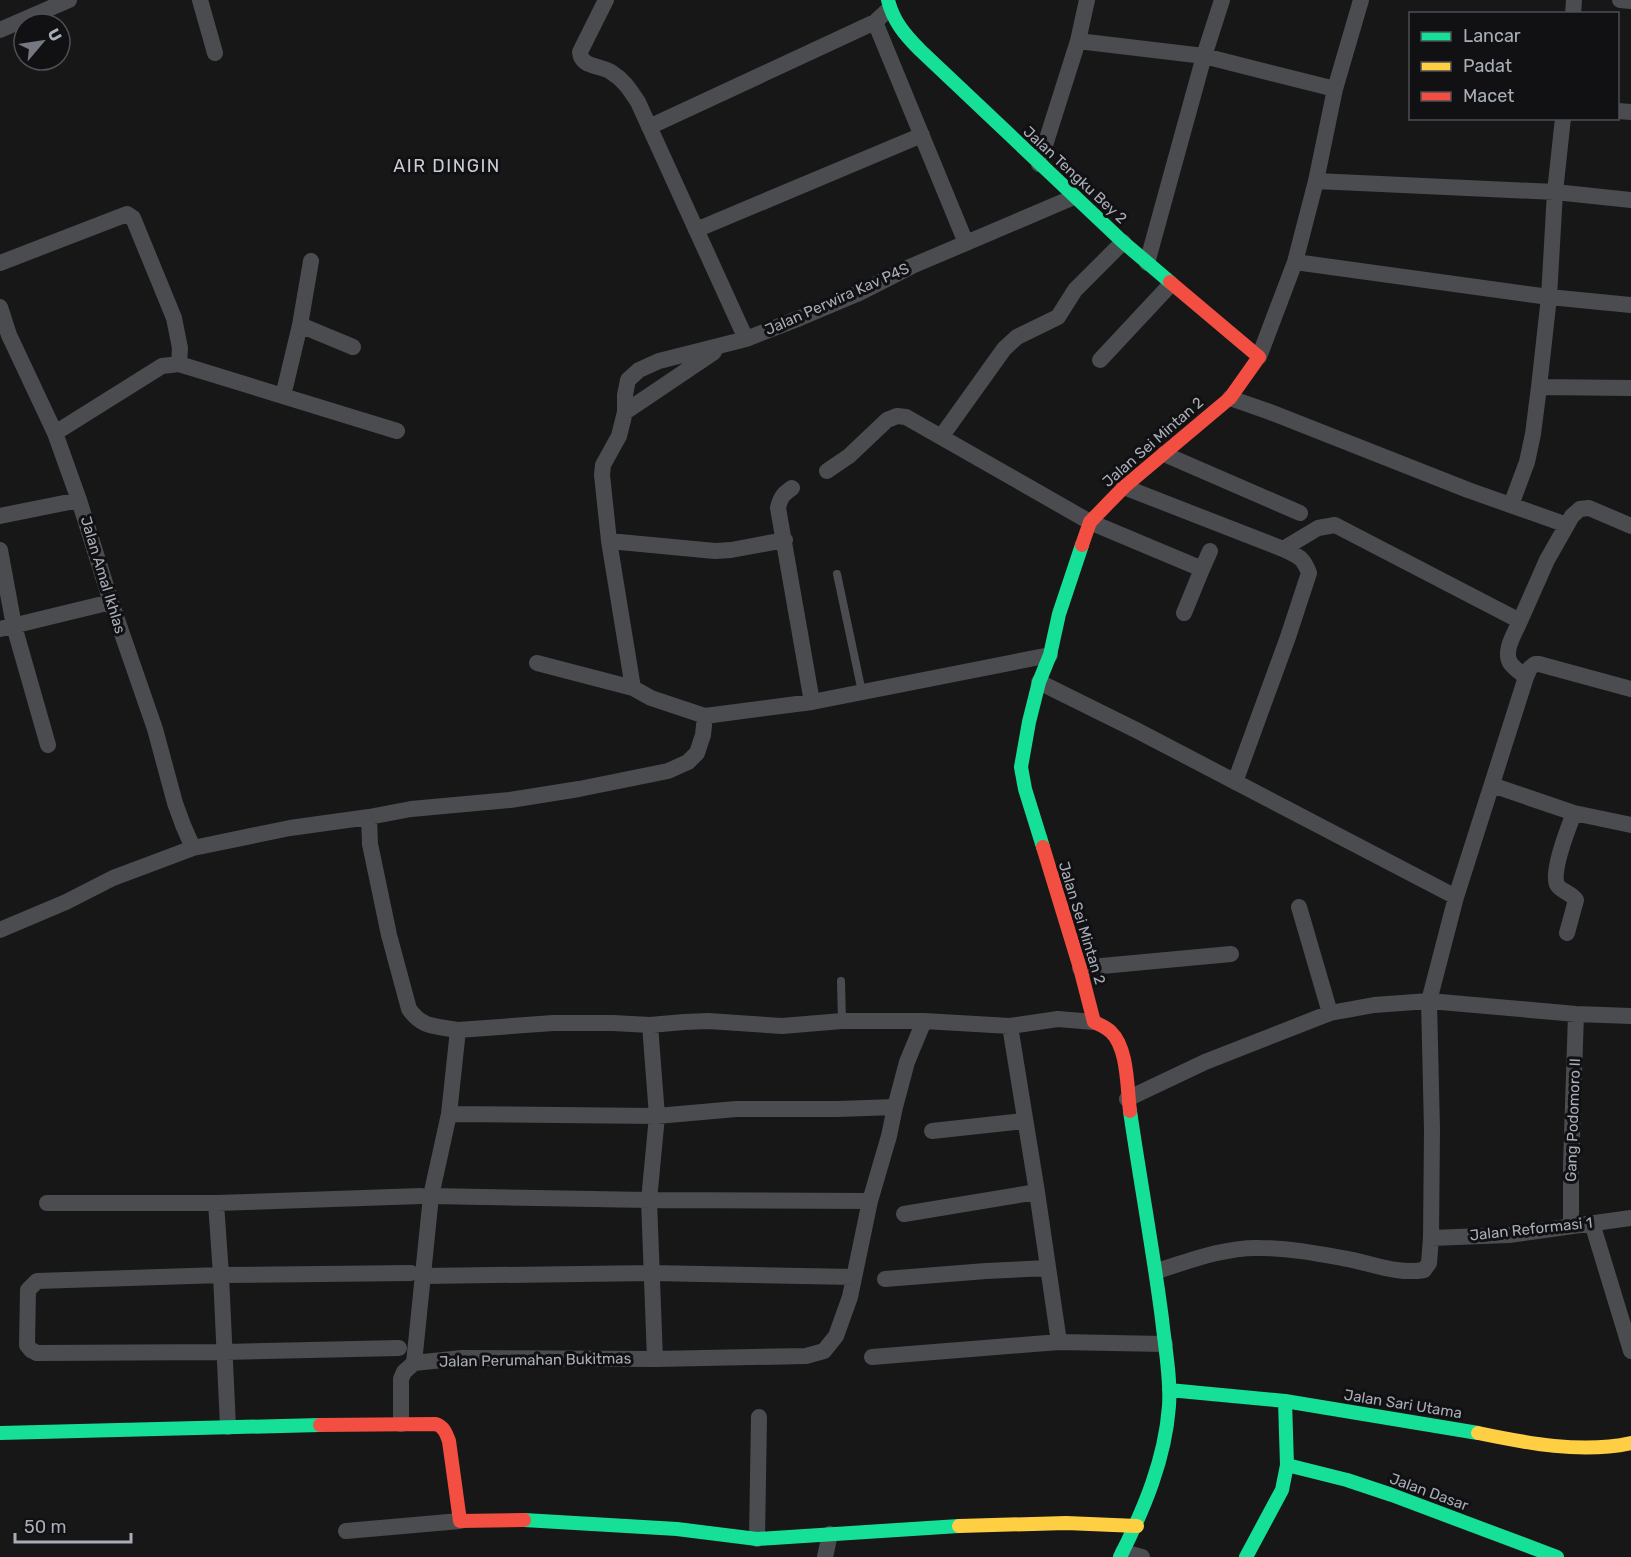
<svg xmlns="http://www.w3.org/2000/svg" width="1631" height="1557" font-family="Rubik,sans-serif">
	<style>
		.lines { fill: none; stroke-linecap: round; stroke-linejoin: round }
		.lane { stroke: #4b4c50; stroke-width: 8 }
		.street { stroke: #4b4c50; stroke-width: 16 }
		.fast { stroke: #16e098; stroke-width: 14 }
		.slow { stroke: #ffcf43; stroke-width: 14 }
		.jam { stroke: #f24e42; stroke-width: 14 }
		.labels { text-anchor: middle; stroke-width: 6; stroke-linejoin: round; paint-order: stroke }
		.street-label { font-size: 15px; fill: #a8adb8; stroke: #111113 }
		.quarter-label { font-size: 18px; letter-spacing: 1.5px; fill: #c9ccd4; stroke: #111113 }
	</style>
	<rect width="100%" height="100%" fill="#171717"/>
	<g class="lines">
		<!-- lane -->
		<path class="lane" d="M837,574L862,692
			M841,981L842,1021"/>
		<!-- street -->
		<path class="street" d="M200,0L215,53
			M606,0L580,52C581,68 601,65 611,72C624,80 630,90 638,102L746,339
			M1620,0L1631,1
			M889,9L875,22L966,243
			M1573,14L1574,0
			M0,30L69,0
			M1078,41L1204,56L1335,89
			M1618,111L1631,112
			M649,127L875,22
			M1039,164L1078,41L1087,0
			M1316,181L1555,192L1631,200
			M696,230L922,135
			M1295,262L1549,297L1631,305
			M0,263L127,214L133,218L174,318L180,348L179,364
			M1147,263L1204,56L1222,0
			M0,307L9,335L55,433L79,500L111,602L155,729L175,803L183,825L193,848
			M300,325L353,347
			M1259,357L1295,262L1316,181L1335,89L1361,0
			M1100,360L1171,284
			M1539,387L1631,388
			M283,396L300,325L311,261
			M1230,398L1270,412L1468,490L1567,525
			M625,412L714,352
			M55,433L162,366L179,364L397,431
			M941,437L1004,349L1017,337L1058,317L1075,290L1123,242
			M1164,454L1300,513
			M827,471L849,456L887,420L897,416L906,417L1090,522L1202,569
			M1124,487L1283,549
			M792,488C783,494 780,498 778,508L812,702
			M1511,505L1527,462L1533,434L1539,387L1549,297L1555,192L1563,118
			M0,516L79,500
			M609,541L715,551L731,550L785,540
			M0,550L14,626L48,745
			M1184,613L1202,569L1210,551
			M1520,621C1515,633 1502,652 1511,664C1515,669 1521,673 1526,677
			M0,629L111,602
			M537,663L633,688L651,698L705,716L812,702L1050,655
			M1039,682L1138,731L1456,897
			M633,688L609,541L602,475L603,465L619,436L625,412V395L628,380L639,370L659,361L746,339L800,318L857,294L912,266L1074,197
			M1235,782L1288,637L1309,573C1303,557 1298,556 1283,549L1318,528L1335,525L1520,621L1547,560L1572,516L1580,509L1589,508L1631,526
			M1492,785L1574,813L1631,825
			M369,817L370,844L389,935L409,1009C422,1028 436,1026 458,1030L449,1114L431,1196L414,1363L404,1372L401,1379V1424
			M1299,907L1330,1013
			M0,930L66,902L113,878L193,848L290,828L369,817L411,809L510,800L579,789L668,771L688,762L697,753L703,735L705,716
			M1567,933L1576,900C1571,893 1563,892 1558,886C1549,876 1569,826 1574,813
			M1080,968L1231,954
			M650,1025L657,1116L649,1200L655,1359
			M1010,1026L1037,1192L1059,1342
			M458,1030L553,1023H613L650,1025L684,1022L708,1021L782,1026L842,1021H924
			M1127,1099L1205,1062L1330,1013L1374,1005L1429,1001L1576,1014L1631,1016
			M449,1114L657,1116L736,1109H838L895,1107
			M932,1131L1024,1121
			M431,1196L649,1200L870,1201
			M47,1203H216L421,1196
			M216,1203L221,1275L228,1427
			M904,1214L1037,1192
			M1592,1223L1631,1351
			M1571,1226V1166L1576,1014
			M1431,1238L1509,1235L1631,1218
			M1157,1271C1189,1261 1225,1247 1260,1248C1288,1248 1315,1253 1342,1258C1369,1262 1396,1275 1424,1270L1429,1263L1431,1238L1432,1130L1429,1001L1456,897L1526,677L1530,668L1535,664H1539L1631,689
			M423,1276L652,1273L854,1277
			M885,1279L986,1271L1048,1268
			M399,1348L224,1352L37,1353L31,1350L27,1345L28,1290L37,1281L221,1275L411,1273
			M872,1357L1059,1342L1165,1344
			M414,1363L462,1358L655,1359L806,1356L824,1351L836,1336L850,1297L870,1201L889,1136L895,1107L907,1062L924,1021L1010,1026L1058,1019L1094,1022
			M346,1531L460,1521
			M757,1539L759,1417
			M1123,1552L1142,1557
			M825,1557L830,1534"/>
		<!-- fast -->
		<path class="fast" d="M888,0C893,21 905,35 920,50L1123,242L1170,282
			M1043,847L1025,789L1021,767L1029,722L1039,682L1050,655L1059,614L1082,545
			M1169,1390L1285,1401L1478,1433
			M0,1433L320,1425
			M1287,1465L1347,1480L1392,1495L1557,1557
			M524,1520L677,1529L757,1539L959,1526
			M1120,1557C1144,1509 1165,1460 1169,1406C1171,1377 1165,1348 1162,1319C1153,1249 1140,1180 1130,1111
			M1246,1557L1282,1490L1287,1465L1285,1401"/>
		<!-- slow -->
		<path class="slow" d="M1478,1433C1526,1443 1582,1454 1631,1443
			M959,1526L1066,1523L1137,1526"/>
		<!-- jam -->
		<path class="jam" d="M1082,545L1090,522L1124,487L1230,398L1259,357L1170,282
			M1043,847L1080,968L1094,1022C1100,1025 1106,1027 1111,1032C1128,1048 1127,1088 1130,1111
			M320,1425L436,1424C444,1427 446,1433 449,1441L460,1521L524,1520"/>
	</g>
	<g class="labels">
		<!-- street labels -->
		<g class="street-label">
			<text transform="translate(1075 175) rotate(43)" y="5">Jalan Tengku Bey 2</text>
			<text transform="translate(837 299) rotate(-24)" y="5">Jalan Perwira Kav P4S</text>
			<text transform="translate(1153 442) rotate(-41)" y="5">Jalan Sei Mintan 2</text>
			<text transform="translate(103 575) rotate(73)" y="5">Jalan Amal Ikhlas</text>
			<text transform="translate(1082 923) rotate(73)" y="5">Jalan Sei Mintan 2</text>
			<text transform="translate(1573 1120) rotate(-88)" y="5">Gang Podomoro II</text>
			<text transform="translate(1531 1229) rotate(-6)" y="5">Jalan Reformasi 1</text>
			<text transform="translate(535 1360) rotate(-1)" y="5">Jalan Perumahan Bukitmas</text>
			<text transform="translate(1403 1404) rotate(9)" y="5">Jalan Sari Utama</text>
			<text transform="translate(1429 1492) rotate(20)" y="5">Jalan Dasar</text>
		</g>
		<!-- quarter labels -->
		<g class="quarter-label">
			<text x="447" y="172">AIR DINGIN</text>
		</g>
	</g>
	<!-- legend -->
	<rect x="1409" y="12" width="210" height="108" fill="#111113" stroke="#4d4f55" stroke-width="1.5"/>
	<rect x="1421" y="32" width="30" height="9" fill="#16e098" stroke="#4d4f55" stroke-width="1.5"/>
	<text x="1463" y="42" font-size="18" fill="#a8adb8">Lancar</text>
	<rect x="1421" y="62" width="30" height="9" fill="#ffcf43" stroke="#4d4f55" stroke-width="1.5"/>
	<text x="1463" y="72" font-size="18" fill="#a8adb8">Padat</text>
	<rect x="1421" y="92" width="30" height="9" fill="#f24e42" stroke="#4d4f55" stroke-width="1.5"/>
	<text x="1463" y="102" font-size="18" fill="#a8adb8">Macet</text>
	<!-- north arrow -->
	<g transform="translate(42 42) rotate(61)"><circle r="28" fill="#111113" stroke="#4d4f55" stroke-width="1.5"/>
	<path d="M0-4.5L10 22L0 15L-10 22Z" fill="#757880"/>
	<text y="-9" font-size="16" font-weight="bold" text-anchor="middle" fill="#a8adb8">U</text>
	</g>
	<!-- scale -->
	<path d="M15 1533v9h116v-9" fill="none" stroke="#a8adb8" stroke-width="3"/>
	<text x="24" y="1533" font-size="18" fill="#a8adb8" stroke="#111113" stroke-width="4.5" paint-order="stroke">50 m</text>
</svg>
